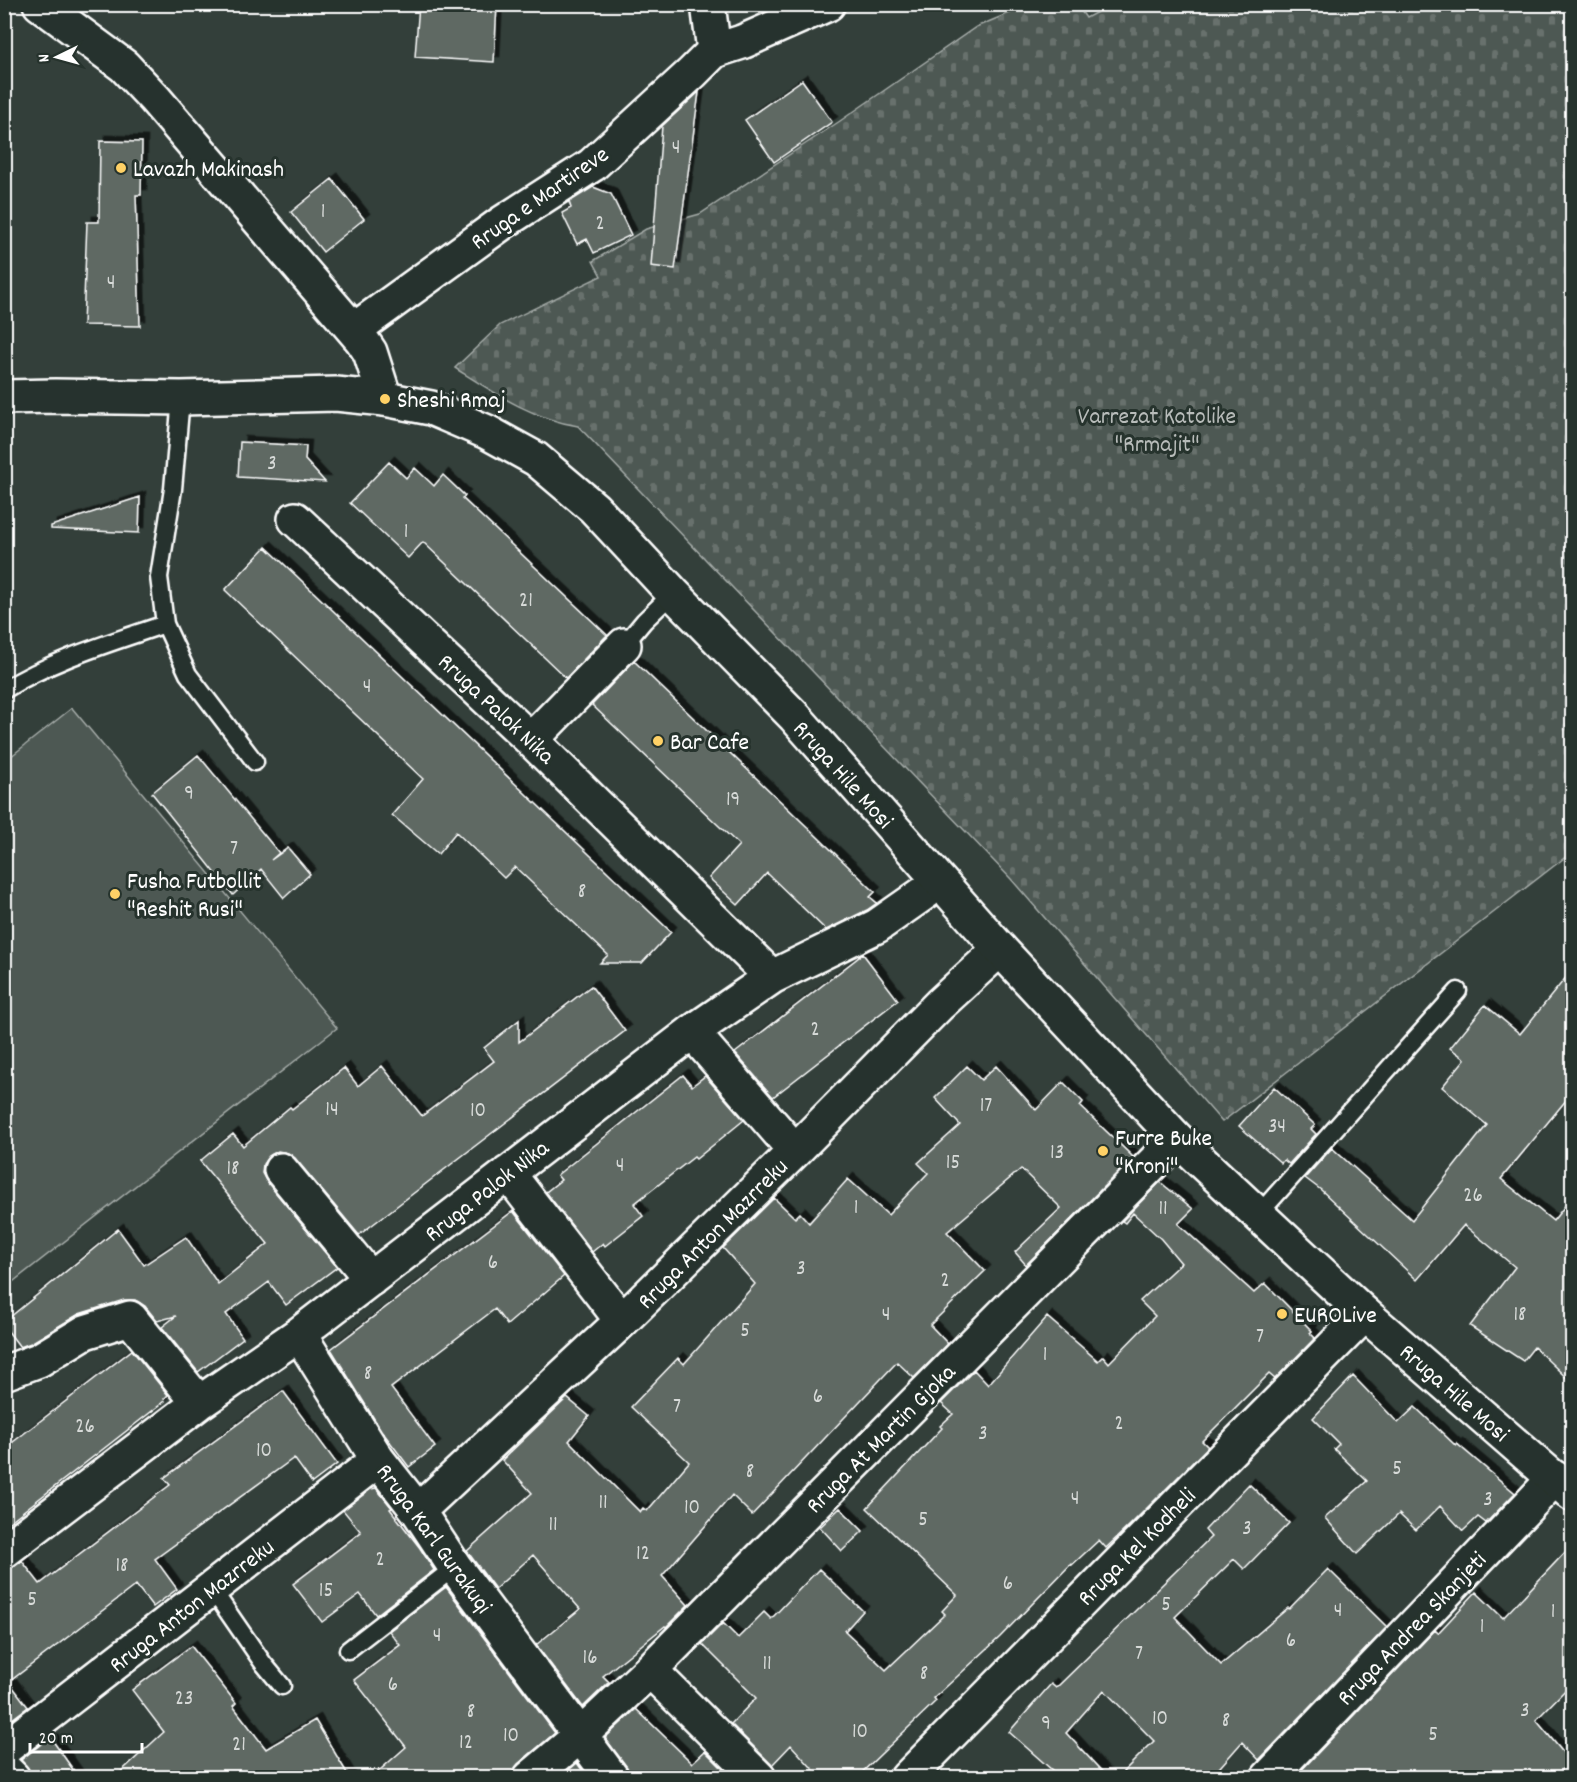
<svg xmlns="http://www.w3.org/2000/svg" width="1577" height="1782" font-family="Dekko,sans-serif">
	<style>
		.green { fill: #4d5853; stroke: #a6aca9; stroke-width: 1.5 }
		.cemetery { fill: url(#cemetery-stones); stroke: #a6aca9; stroke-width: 1.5 }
		.building { fill: #5f6964; stroke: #fff; stroke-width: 1.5; filter: url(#shadow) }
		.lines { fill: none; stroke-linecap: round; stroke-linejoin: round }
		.lane-casing { stroke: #fff; stroke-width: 21 }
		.street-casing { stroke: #fff; stroke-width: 38 }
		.secondary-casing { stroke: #fff; stroke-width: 38 }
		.lane { stroke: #26332d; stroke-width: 16 }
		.street { stroke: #26332d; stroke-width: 33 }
		.secondary { stroke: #26332d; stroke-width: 33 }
		.poi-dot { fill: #ffd166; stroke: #26332d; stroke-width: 2 }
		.labels { text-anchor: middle; stroke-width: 6; stroke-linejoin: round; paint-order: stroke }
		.number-label { font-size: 21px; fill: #d7dad8 }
		.poi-label { font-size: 24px; fill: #fff; stroke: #26332d; text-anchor: start }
		.street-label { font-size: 24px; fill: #fff; stroke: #26332d }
		.park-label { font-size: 24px; fill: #b8bcba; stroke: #26332d }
	</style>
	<defs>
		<pattern id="cemetery-stones" width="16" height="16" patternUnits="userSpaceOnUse" patternTransform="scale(1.5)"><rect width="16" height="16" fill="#4d5853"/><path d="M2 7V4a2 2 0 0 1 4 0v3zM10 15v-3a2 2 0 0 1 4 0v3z" fill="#68716d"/></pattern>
		<filter id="shadow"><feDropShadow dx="5.5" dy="-5.5" stdDeviation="0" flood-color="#0009"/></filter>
	</defs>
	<rect width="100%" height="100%" fill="#333f3a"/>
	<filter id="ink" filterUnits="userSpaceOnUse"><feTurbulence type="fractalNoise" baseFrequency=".0167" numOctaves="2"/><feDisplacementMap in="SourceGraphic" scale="12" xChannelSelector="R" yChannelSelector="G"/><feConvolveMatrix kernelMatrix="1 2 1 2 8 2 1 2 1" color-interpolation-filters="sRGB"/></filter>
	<g filter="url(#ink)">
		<!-- green -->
		<path class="green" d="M72,708L337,1028L5,1288V761Z"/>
		<!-- cemetery -->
		<path class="cemetery" d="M1112,4L1572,5V852L1222,1122L1011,879L578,426C532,419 493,392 455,368L500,325L601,276L593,261L646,229L700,214L840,121L976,27L1029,5H1077L1086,18Z"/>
		<!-- building -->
		<path class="building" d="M419,4H497L494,62L415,57Z
			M802,80L832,122L774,162L745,120Z
			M699,92L675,269L651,266L662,126Z
			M100,141L142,142L141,195H136L140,326L83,325L87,222H99Z
			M332,179L364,219L323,252L291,212Z
			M593,187L611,194L631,235L594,253L587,239L577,244L562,213L571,208L569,202Z
			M240,442L306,446L305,460L325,482L238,477Z
			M389,462L406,478L415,468L434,486L443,475L465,496L462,498L607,635L566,678L423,542L408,558L350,503Z
			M140,497L139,533L51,529V526Z
			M266,547L671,932L642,963H600L608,955L515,867L504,878L456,832L438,854L392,815L423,779L225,590Z
			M634,661L875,892L870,897L877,903L867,910L826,930L767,873L738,905L709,878L739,845L592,705Z
			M198,755L279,853L271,860L288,848L310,874L284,898L261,869L233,895L152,793Z
			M863,954L898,1000L773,1097L735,1053Z
			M1572,970V1093L1501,1179L1553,1221L1572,1197V1383L1534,1347L1523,1361L1470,1326L1515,1267L1464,1225L1417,1280L1321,1190L1305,1178L1332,1148L1412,1220L1487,1125L1442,1087L1465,1059L1450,1048L1485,1005L1520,1034Z
			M591,986L625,1031L359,1235L295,1158L288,1153L278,1151L269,1156L263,1164L262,1173L267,1182L337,1267L286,1305L269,1282L226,1314L243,1338L198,1372L162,1327L176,1316L157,1321L145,1306L135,1300H124L79,1314L31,1343L20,1347L4,1326V1322L118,1229L144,1265L186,1237L218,1284L268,1244L200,1161L233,1134L243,1146L290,1107L292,1109L344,1068L358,1086L382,1066L422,1116L494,1061L484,1048L519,1020V1042Z
			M967,1066L981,1080L996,1066L1036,1110L1063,1082L1083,1102L1080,1106L1133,1157L1026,1265L1015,1252L1061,1208L1021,1169L947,1232L985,1271L930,1325L948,1344L914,1378L897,1362L752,1515L732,1495L662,1576L688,1605L666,1627L665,1626L603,1676L609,1682L583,1707L536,1645L580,1609L533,1555L495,1589L467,1551L532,1493L502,1460L567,1398L589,1416L569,1441L640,1512L643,1508L647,1511L689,1462L631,1407L678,1358L684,1364L755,1284L723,1248L774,1198L795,1218L800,1213L809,1223L848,1179L888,1215L928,1173L918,1163L960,1125L935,1098Z
			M683,1075L692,1086L705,1076L744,1120L696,1159L694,1157L634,1204L643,1216L605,1246L603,1243L592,1252L546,1192L561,1180L557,1175Z
			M1274,1087L1315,1125L1311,1129L1316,1134L1289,1164L1284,1160L1281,1163L1239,1126Z
			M1160,1182L1193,1209L1178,1224L1254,1293L1265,1283L1312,1331L1310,1333L1315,1338L1275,1379L1269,1374L1202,1441L1208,1447L1130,1525L1106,1548L1099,1540L1072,1565L1071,1564L1000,1637L934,1698L936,1701L856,1778H821L791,1745L772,1765L731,1724L756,1698L702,1644L723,1623L738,1638L764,1612L771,1619L819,1569L863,1611L845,1631L886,1670L945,1614L942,1611L957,1595L867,1508L942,1428L940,1426L953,1414L941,1403L974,1370L988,1385L1047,1317L1098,1361L1103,1356L1109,1363L1155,1316L1140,1301L1181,1263L1161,1239L1133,1213L1125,1223L1122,1221Z
			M513,1211L564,1276L507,1325L495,1309L391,1388L435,1447L409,1467L381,1430L331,1349Z
			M132,1350L168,1395L164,1399L165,1401L4,1526V1449Z
			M1353,1376L1398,1423L1415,1407L1456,1446L1457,1444L1515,1493L1486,1523L1478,1517L1463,1531L1440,1506L1416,1530L1399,1514L1357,1554L1325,1518L1367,1481L1334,1449L1339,1444L1313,1418Z
			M283,1391L337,1464L312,1483L294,1458L155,1559L177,1589L153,1607L136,1585L9,1682L28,1707L4,1725V1569L15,1566L22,1561L40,1584L170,1485L164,1478Z
			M1249,1484L1289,1523L1244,1569L1234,1559L1175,1617L1221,1665L1288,1608L1289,1609L1328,1569L1387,1627L1259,1760L1242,1742L1213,1775L1209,1771L1203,1778H1117L1154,1741L1104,1690L1066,1733L1108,1778H1061L1009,1732L1051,1684L1056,1688L1211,1537L1205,1530Z
			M376,1488L392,1508L390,1509L420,1548L434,1570L376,1615L360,1594L322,1622L293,1584L361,1532L343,1510L371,1489Z
			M840,1508L863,1531L842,1551L820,1527Z
			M1572,1545V1683L1536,1720L1571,1762L1553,1778H1294L1435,1630L1438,1633L1476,1592L1503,1618Z
			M446,1587L555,1733L518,1764L513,1771L512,1778H371L406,1747L354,1680L400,1645L389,1631Z
			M191,1646L236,1703L233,1706L266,1749L315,1720L350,1778H114L164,1732L132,1690Z
			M636,1709L692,1763L705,1751L732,1778H630L627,1767L605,1738Z
			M50,1737L79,1778H31V1773L21,1760Z
			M577,1763L588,1778H560Z"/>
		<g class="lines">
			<defs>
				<path id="lane" d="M181,398L173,489L159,577L165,624L188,674L255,762
					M624,645L644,621L673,593
					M4,690C54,659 110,643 165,624
					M1257,1216L1458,991
					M212,1589L263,1663L282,1686
					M348,1650L455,1567"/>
				<path id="street" d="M40,4L124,66L155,99L362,340L370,352L385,399
					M714,51L742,42L828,4
					M354,330L502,223L592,165L692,73L714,51L708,4
					M295,519L531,740L772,977
					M531,740L624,645
					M692,1032L795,1151
					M281,1170L371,1279
					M508,1173L622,1321
					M299,1334L378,1460L418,1511L455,1567L612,1778
					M4,1373L39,1360L85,1332L130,1318L199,1403
					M418,1511L622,1321L795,1151L940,1004L1000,949
					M4,1551L199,1403L299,1334L692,1032L772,977L877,926L940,882
					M650,1670L759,1778
					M4,1749L378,1460
					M4,1769L13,1778
					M530,1778L581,1735L650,1670L1177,1139
					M907,1778L1365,1314
					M1268,1778L1555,1478"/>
				<path id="secondary" d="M4,397L55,396L181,398L336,394L385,399L431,408L487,432L536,459L594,508L673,593L795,717L1000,949L1177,1139L1365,1314L1572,1494"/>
			</defs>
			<!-- lane casing -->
			<use href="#lane" class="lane-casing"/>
			<!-- street casing -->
			<use href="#street" class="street-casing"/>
			<!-- secondary casing -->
			<use href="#secondary" class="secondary-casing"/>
			<!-- lane -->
			<use href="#lane" class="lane"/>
			<!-- street -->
			<use href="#street" class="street"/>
			<!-- secondary -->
			<use href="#secondary" class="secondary"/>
		</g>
	</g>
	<!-- markers -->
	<g class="poi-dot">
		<circle cx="121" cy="168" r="6"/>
		<circle cx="385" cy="399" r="6"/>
		<circle cx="658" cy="741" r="6"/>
		<circle cx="115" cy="894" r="6"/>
		<circle cx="1103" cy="1151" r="6"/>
		<circle cx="1282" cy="1314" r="6"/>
	</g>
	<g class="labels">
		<!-- number labels -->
		<g class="number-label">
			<text x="676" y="153">4</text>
			<text x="323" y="217">1</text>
			<text x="600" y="229">2</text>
			<text x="111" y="288">4</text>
			<text x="272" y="469">3</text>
			<text x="406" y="537">1</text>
			<text x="526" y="606">21</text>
			<text x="367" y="692">4</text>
			<text x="189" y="799">9</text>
			<text x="733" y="805">19</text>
			<text x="234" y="854">7</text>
			<text x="582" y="897">8</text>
			<text x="815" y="1035">2</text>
			<text x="986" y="1111">17</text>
			<text x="332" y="1115">14</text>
			<text x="478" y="1116">10</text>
			<text x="1277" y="1132">34</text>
			<text x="1057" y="1158">13</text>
			<text x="953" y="1168">15</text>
			<text x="620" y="1171">4</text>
			<text x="233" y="1174">18</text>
			<text x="1473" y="1201">26</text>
			<text x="856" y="1213">1</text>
			<text x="1163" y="1214">11</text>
			<text x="493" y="1268">6</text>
			<text x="801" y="1274">3</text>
			<text x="945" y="1286">2</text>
			<text x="886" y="1320">4</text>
			<text x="1520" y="1320">18</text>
			<text x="745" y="1336">5</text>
			<text x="1260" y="1342">7</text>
			<text x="1045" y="1360">1</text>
			<text x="368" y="1379">8</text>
			<text x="818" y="1402">6</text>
			<text x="677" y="1412">7</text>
			<text x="1119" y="1429">2</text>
			<text x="85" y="1432">26</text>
			<text x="983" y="1439">3</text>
			<text x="264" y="1456">10</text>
			<text x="1397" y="1474">5</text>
			<text x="750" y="1477">8</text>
			<text x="1075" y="1504">4</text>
			<text x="1488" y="1505">3</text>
			<text x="603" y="1508">11</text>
			<text x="692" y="1513">10</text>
			<text x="923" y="1525">5</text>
			<text x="553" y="1530">11</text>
			<text x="1247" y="1534">3</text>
			<text x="643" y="1559">12</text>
			<text x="380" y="1565">2</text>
			<text x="122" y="1571">18</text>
			<text x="1008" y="1589">6</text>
			<text x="326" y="1596">15</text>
			<text x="32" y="1605">5</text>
			<text x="1166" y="1610">5</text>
			<text x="1338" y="1616">4</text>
			<text x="1553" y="1617">1</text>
			<text x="1482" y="1632">1</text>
			<text x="437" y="1641">4</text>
			<text x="1291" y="1646">6</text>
			<text x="1139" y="1659">7</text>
			<text x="590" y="1663">16</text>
			<text x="767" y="1669">11</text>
			<text x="924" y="1679">8</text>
			<text x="393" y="1690">6</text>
			<text x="184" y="1704">23</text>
			<text x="1525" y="1716">3</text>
			<text x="471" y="1717">8</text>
			<text x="1160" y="1724">10</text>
			<text x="1226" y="1726">8</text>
			<text x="1046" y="1729">9</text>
			<text x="860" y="1737">10</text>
			<text x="1433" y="1740">5</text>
			<text x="511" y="1741">10</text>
			<text x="466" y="1748">12</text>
			<text x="239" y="1750">21</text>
		</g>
		<!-- poi labels -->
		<g class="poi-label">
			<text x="133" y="176">Lavazh Makinash</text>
			<text x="397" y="407">Sheshi Rmaj</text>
			<text x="670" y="749">Bar Cafe</text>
			<text x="127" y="888">Fusha Futbollit<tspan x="127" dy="28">"Reshit Rusi"</tspan></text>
			<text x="1115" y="1145">Furre Buke<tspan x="1115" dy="28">"Kroni"</tspan></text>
			<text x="1294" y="1322">EUROLive</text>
		</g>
		<!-- street labels -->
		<g class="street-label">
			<text transform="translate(539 197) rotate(-35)" y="8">Rruga e Martireve</text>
			<text transform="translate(497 708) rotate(43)" y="8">Rruga Palok Nika</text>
			<text transform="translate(844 774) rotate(48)" y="8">Rruga Hile Mosi</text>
			<text transform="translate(486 1190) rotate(-38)" y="8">Rruga Palok Nika</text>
			<text transform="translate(712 1233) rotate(-45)" y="8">Rruga Anton Mazrreku</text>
			<text transform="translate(1455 1392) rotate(41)" y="8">Rruga Hile Mosi</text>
			<text transform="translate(880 1438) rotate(-45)" y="8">Rruga At Martin Gjoka</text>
			<text transform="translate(435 1538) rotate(54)" y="8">Rruga Karl Gurakuqi</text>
			<text transform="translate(1136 1546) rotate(-45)" y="8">Rruga Kel Kodheli</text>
			<text transform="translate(191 1605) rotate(-38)" y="8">Rruga Anton Mazrreku</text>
			<text transform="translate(1411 1628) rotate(-46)" y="8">Rruga Andrea Skanjeti</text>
		</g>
		<!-- park labels -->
		<g class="park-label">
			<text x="1157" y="423">Varrezat Katolike<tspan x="1157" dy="28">"Rrmajit"</tspan></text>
		</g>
	</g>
	<!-- margin -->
	<rect width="1577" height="1782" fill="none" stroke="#26332d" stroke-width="24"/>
	<rect x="12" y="12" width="1553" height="1758" fill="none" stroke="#fff" stroke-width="2" filter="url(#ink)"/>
	<!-- north arrow -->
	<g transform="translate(57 57) rotate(265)" stroke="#26332d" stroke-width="4.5" paint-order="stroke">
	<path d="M0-4.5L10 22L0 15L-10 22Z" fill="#ffffff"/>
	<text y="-9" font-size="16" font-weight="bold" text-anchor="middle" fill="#ffffff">N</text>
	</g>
	<!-- scale -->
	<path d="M30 1743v9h112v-9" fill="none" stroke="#ffffff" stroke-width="3"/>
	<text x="39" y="1743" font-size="18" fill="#ffffff" stroke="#26332d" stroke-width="4.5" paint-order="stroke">20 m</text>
</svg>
